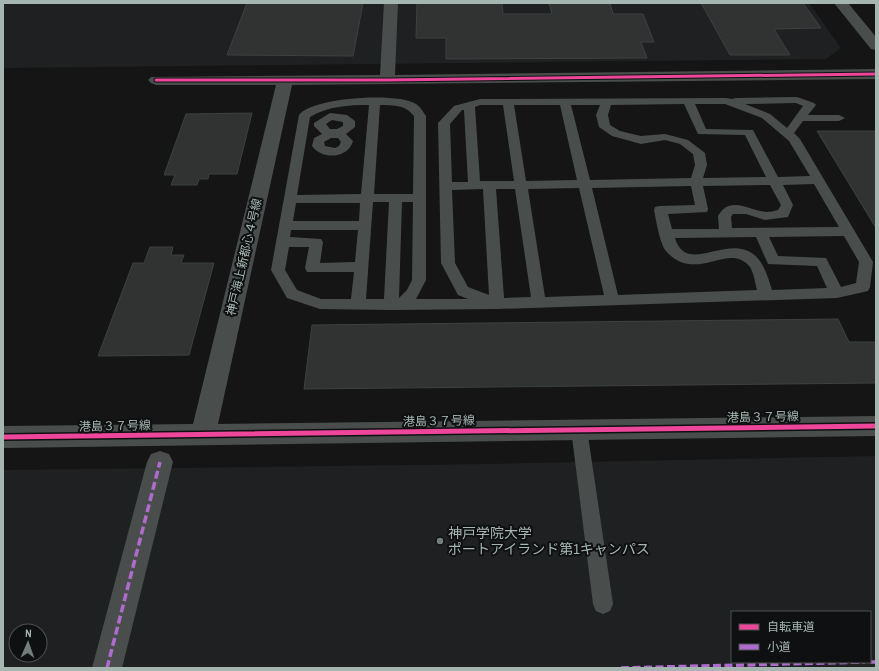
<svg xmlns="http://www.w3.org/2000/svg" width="879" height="671" font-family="'Archivo Narrow','Noto Sans JP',sans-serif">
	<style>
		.built { fill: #1f2021; fill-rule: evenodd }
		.building { fill: #313332; stroke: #3d4140 }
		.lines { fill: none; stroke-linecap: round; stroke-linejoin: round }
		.service { fill: #494e4d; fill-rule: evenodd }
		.pedestrian { fill: #494e4d; fill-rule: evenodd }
		.tertiary { fill: #494e4d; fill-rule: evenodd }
		.quiet { stroke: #b06ccc; stroke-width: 3.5; stroke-dasharray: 8 3.5; stroke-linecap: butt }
		.cycleway-far1-casing { stroke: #0f1011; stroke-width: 5 }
		.cycleway-casing { stroke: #0f1011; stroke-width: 8 }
		.cycleway-far1 { stroke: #ed469a; stroke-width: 3 }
		.cycleway { stroke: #ed469a; stroke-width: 5 }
		.poi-dot { fill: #737e7a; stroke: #0f1011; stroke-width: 1.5 }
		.labels { text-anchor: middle; stroke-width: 4; stroke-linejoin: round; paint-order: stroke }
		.street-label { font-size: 12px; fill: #a5b6b1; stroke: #0f1011 }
		.near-poi-label { font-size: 14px; fill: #a5b6b1; stroke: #0f1011; text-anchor: start }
	</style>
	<rect width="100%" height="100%" fill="#151515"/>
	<!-- built -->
	<path class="built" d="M3,3H809L841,48L826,59L3,68Z
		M876,456V668H3V470L489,464ZM732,612H870V662H732ZM16,631H40V655H16Z"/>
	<!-- building -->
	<path class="building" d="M247,3H363L353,56L227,55Z
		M417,3H502L503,14H552L549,3H610L613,14H643L654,42H641L647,58L446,59V38H416Z
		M701,3H803L821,28L774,29L790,55H730Z
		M252,113L237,174H209L208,179H199L197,185H171L175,175H164L186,114Z
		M817,131H876V228Z
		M150,247H173L171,255H184L181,263H214L189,355L98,356L133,263H144Z
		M838,319L849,342H876V383L304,389L312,325Z"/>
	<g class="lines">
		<!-- service -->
		<path class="service" d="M797,97L814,103L816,105L808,115H839L845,118L839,121H803L794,133L800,139L873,262L870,287L868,291L837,298L497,309L391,310L320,309L287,298L271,270L299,115C312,97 399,92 416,104C420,106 423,112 426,116V280L416,299H468L458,295L441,263L438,123L454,106L480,99L726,98L732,99L736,98ZM796,103L803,106L787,128L770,114L745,104ZM684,104L698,134L745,135L766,177L703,178L707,165L705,153L688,140L665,134L641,136L620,131L610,125L608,115L611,105ZM695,104H725L762,118L789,141L810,176L778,177L753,130L706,129ZM369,105L361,194L297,195L310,117C329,106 348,105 369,105ZM380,105C395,106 404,104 414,116L413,194H374ZM480,105H503L514,181H480L475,107ZM514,105H560L577,180L526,181ZM571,105H600L596,115L599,127L612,136L641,144L665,140L680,144L693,154L695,165L691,178L590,180ZM462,110H464L468,182H452L450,124ZM814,184L839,227L732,228L731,217L733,214H746L765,220L788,217L793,205L783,185ZM770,185L781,205L778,210C774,211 770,212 766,212C748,210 730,195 718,216L719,229H672L668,214L707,212L708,209L703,186ZM691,186L695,205L660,206L655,207L654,210C656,220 660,244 666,251C696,285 729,240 750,267C754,273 755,283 757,290L618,295L592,188ZM579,188L604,295L545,297L528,189ZM483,189L489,295L468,287L455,263L452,190ZM496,189H515L531,297L504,298ZM373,202H389L384,299H366ZM402,202H413L412,280L407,290L399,298ZM296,203H360L359,221H293ZM291,230H358L355,262L320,263L323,242L321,239L290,237ZM844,236L859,262L856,283L841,287L826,258L778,256L769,237ZM756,237L768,264L817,266L827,288L772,290C769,280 766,270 760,261C734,226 687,279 675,238ZM289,247H309L305,268L307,272H354L351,299H321L297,290L285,270Z
			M330,113L347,115L355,121V127L346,134L353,141C348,159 322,160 312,146L314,138L322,134L314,126V123ZM332,120L343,122V126L337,129H330L326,124ZM331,138H338L341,142L339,146L335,148L325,146L324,142Z
			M579,422L585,424L587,429L613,604L610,611L603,614L596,611L593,604L571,429L573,424Z"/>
		<!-- pedestrian -->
		<path class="pedestrian" d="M160,451L169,454L173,462L122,668H92L147,462L151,454Z"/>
		<!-- tertiary -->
		<path class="tertiary" d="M384,3H398L395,75L876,69V79L292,85L218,424L876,416V436L3,448V426L193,424L276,85H156L151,83L148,80L151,77L380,75Z
			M834,3H848L876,37V50L871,49Z"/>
		<!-- quiet -->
		<path class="quiet" d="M870,662H876
			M107,668L160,462
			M621,668L865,662"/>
		<defs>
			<path id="cycleway-far1" d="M156,80H387L876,74"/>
			<path id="cycleway" d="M3,437L876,426"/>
		</defs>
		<!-- cycleway-far1 casing -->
		<use href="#cycleway-far1" class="cycleway-far1-casing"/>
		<!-- cycleway casing -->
		<use href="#cycleway" class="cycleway-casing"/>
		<!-- cycleway-far1 -->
		<use href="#cycleway-far1" class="cycleway-far1"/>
		<!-- cycleway -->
		<use href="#cycleway" class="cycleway"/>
	</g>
	<!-- markers -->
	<circle class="poi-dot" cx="440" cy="541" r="4"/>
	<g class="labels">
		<!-- street labels -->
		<g class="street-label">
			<text transform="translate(244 257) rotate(-77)" y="4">神戸海上新都心４号線</text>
			<text transform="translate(763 417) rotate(-1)" y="4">港島３７号線</text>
			<text transform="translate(439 421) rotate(-1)" y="4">港島３７号線</text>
			<text transform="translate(115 426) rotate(-1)" y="4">港島３７号線</text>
		</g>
		<!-- near-poi labels -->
		<g class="near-poi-label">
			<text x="448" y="538">神戸学院大学<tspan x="448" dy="16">ポートアイランド第1キャンパス</tspan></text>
		</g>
	</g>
	<!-- border -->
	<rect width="879" height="671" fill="none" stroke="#a5b6b1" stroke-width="8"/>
	<!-- legend -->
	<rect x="731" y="611" width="140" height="52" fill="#0f1011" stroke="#4b5251"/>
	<rect x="739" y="624" width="20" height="6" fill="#ed469a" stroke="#4b5251"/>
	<text x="767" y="631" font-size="12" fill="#a5b6b1">自転車道</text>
	<rect x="739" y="644" width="20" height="6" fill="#b06ccc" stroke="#4b5251"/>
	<text x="767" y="651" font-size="12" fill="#a5b6b1">小道</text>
	<!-- north arrow -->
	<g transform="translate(28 643) rotate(2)"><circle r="19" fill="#0f1011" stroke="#4b5251"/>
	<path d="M0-3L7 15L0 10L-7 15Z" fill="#737e7a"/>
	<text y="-6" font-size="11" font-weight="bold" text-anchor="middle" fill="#a5b6b1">N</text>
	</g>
</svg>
